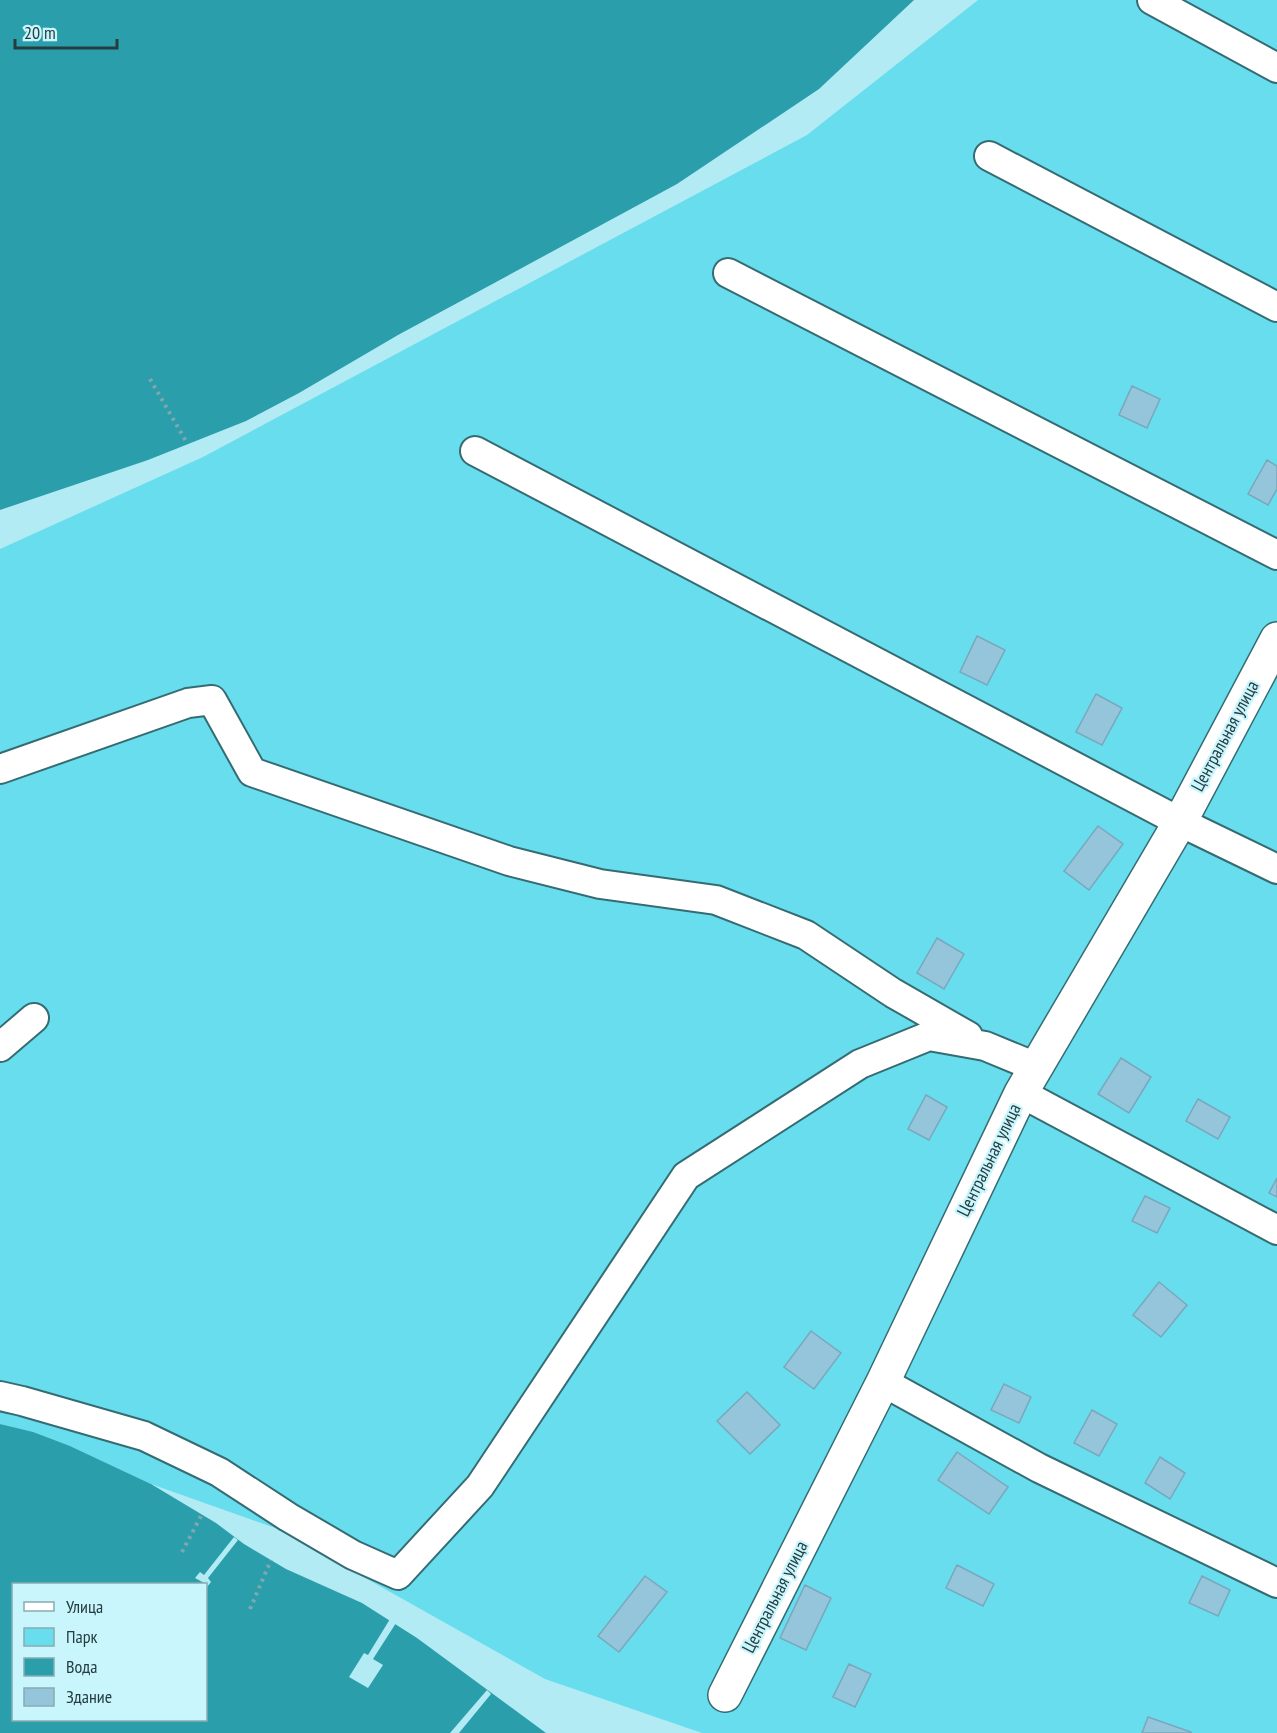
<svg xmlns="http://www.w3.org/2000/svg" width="1277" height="1733" font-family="'PT Sans Narrow',sans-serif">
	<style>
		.green { fill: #68dded }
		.water { fill: #2b9eab; fill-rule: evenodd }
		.pier { fill: #b2ebf3 }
		.building { fill: #94c5da; stroke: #78a8bc; stroke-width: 1.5 }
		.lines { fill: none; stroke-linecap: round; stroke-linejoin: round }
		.street-casing { stroke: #356c73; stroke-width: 32 }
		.secondary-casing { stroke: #356c73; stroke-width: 36 }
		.path { stroke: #7ca8ae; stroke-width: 4; stroke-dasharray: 3 4.5; stroke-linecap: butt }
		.street { stroke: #fff; stroke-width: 28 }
		.secondary { stroke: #fff; stroke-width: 33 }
		.labels { text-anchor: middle; stroke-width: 4.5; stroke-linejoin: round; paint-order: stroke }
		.street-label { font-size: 18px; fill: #263d40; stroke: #c9f6fd }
	</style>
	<rect width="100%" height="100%" fill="#b2ebf3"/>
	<!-- green -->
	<path class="green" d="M978,0H1277V1733H702L545,1679L278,1529L151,1484L70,1446L33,1433L0,1424V549L203,457L807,135Z"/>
	<!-- water -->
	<path class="water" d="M0,0H914L819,89L677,184L398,335L299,393L246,421L148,460L0,510Z
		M0,1424L33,1432L70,1446L151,1484L216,1523L244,1544L286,1569L362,1603L417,1638L546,1733H0ZM14,1584H206V1720H14Z"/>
	<!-- pier -->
	<path class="pier" d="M234,1537L238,1540L208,1578L211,1582L207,1587L206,1584L195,1578L200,1572L204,1575Z
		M390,1619L396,1623L373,1659L383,1665L368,1688L349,1677L364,1653L368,1655Z
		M487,1690L491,1694L459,1733H450Z"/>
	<!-- building -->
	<path class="building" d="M1132,386L1160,399L1147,428L1119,415Z
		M1267,460L1277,466V489L1268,505L1248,494Z
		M977,636L1005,650L987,685L960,672Z
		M1096,694L1122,708L1102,745L1076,732Z
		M1098,826L1123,844L1089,890L1064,871Z
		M937,938L964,954L944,989L917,973Z
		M1121,1058L1151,1077L1129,1113L1098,1094Z
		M926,1095L947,1107L929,1140L908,1129Z
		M1198,1099L1230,1117L1218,1139L1186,1121Z
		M1277,1178V1197L1269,1193Z
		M1145,1196L1170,1208L1157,1233L1132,1221Z
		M1159,1282L1187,1305L1161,1337L1133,1315Z
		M811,1331L841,1353L814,1389L784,1367Z
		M1004,1384L1031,1397L1019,1423L991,1410Z
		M747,1392L780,1425L750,1454L717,1421Z
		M1092,1410L1117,1424L1099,1456L1074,1443Z
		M957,1452L1008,1487L989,1514L938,1480Z
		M1160,1457L1185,1473L1170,1499L1145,1483Z
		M957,1565L994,1584L983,1606L946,1588Z
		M645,1576L667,1592L619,1652L598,1636Z
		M1202,1576L1230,1590L1218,1616L1189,1603Z
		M805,1585L831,1598L806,1650L780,1638Z
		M849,1664L871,1674L855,1707L833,1697Z
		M1148,1717L1191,1732V1733H1142Z"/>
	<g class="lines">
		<defs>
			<path id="street" d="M1152,0L1277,68
				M989,156L1277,307
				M728,273L1277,555
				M475,451L1180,822L1277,869
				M0,769L188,703L212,700L252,772L509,861L600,884L716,900L806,935L893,993L968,1036
				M0,1047L34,1018
				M1021,1093L1277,1230
				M883,1382L1039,1468L1277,1583
				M0,1396L22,1401L144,1436L219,1472L288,1517L353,1555L398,1575L480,1486L686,1176L860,1064L929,1036L985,1046L1036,1067"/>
			<path id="secondary" d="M725,1695L883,1382L1021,1093L1180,822L1277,639"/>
		</defs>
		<!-- street casing -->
		<use href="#street" class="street-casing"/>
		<!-- secondary casing -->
		<use href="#secondary" class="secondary-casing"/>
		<!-- path -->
		<path class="path" d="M150,379L187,443
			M182,1552L202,1514
			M250,1609L271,1560"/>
		<!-- street -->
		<use href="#street" class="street"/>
		<!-- secondary -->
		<use href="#secondary" class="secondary"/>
	</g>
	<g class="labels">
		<!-- street labels -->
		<g class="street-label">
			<text transform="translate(1225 736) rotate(-62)" y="6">Центральная улица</text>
			<text transform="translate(989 1160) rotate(-64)" y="6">Центральная улица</text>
			<text transform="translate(775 1597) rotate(-63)" y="6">Центральная улица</text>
		</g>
	</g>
	<!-- legend -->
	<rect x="12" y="1583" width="195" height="138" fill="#c9f6fd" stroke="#88acb1" stroke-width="1.5"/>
	<rect x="24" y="1602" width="30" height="9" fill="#ffffff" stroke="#88acb1" stroke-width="1.5"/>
	<text x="66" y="1613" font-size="18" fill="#263d40">Улица</text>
	<rect x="24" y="1628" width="30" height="18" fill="#68dded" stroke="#88acb1" stroke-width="1.5"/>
	<text x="66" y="1643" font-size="18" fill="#263d40">Парк</text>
	<rect x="24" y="1658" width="30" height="18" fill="#2b9eab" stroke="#88acb1" stroke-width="1.5"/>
	<text x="66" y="1673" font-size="18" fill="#263d40">Вода</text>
	<rect x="24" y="1688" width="30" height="18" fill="#94c5da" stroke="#88acb1" stroke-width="1.5"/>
	<text x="66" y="1703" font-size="18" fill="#263d40">Здание</text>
	<!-- scale -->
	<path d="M15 39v9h102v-9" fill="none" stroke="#263d40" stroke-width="3"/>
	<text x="24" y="39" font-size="18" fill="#263d40" stroke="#c9f6fd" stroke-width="4.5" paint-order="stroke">20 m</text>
</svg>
